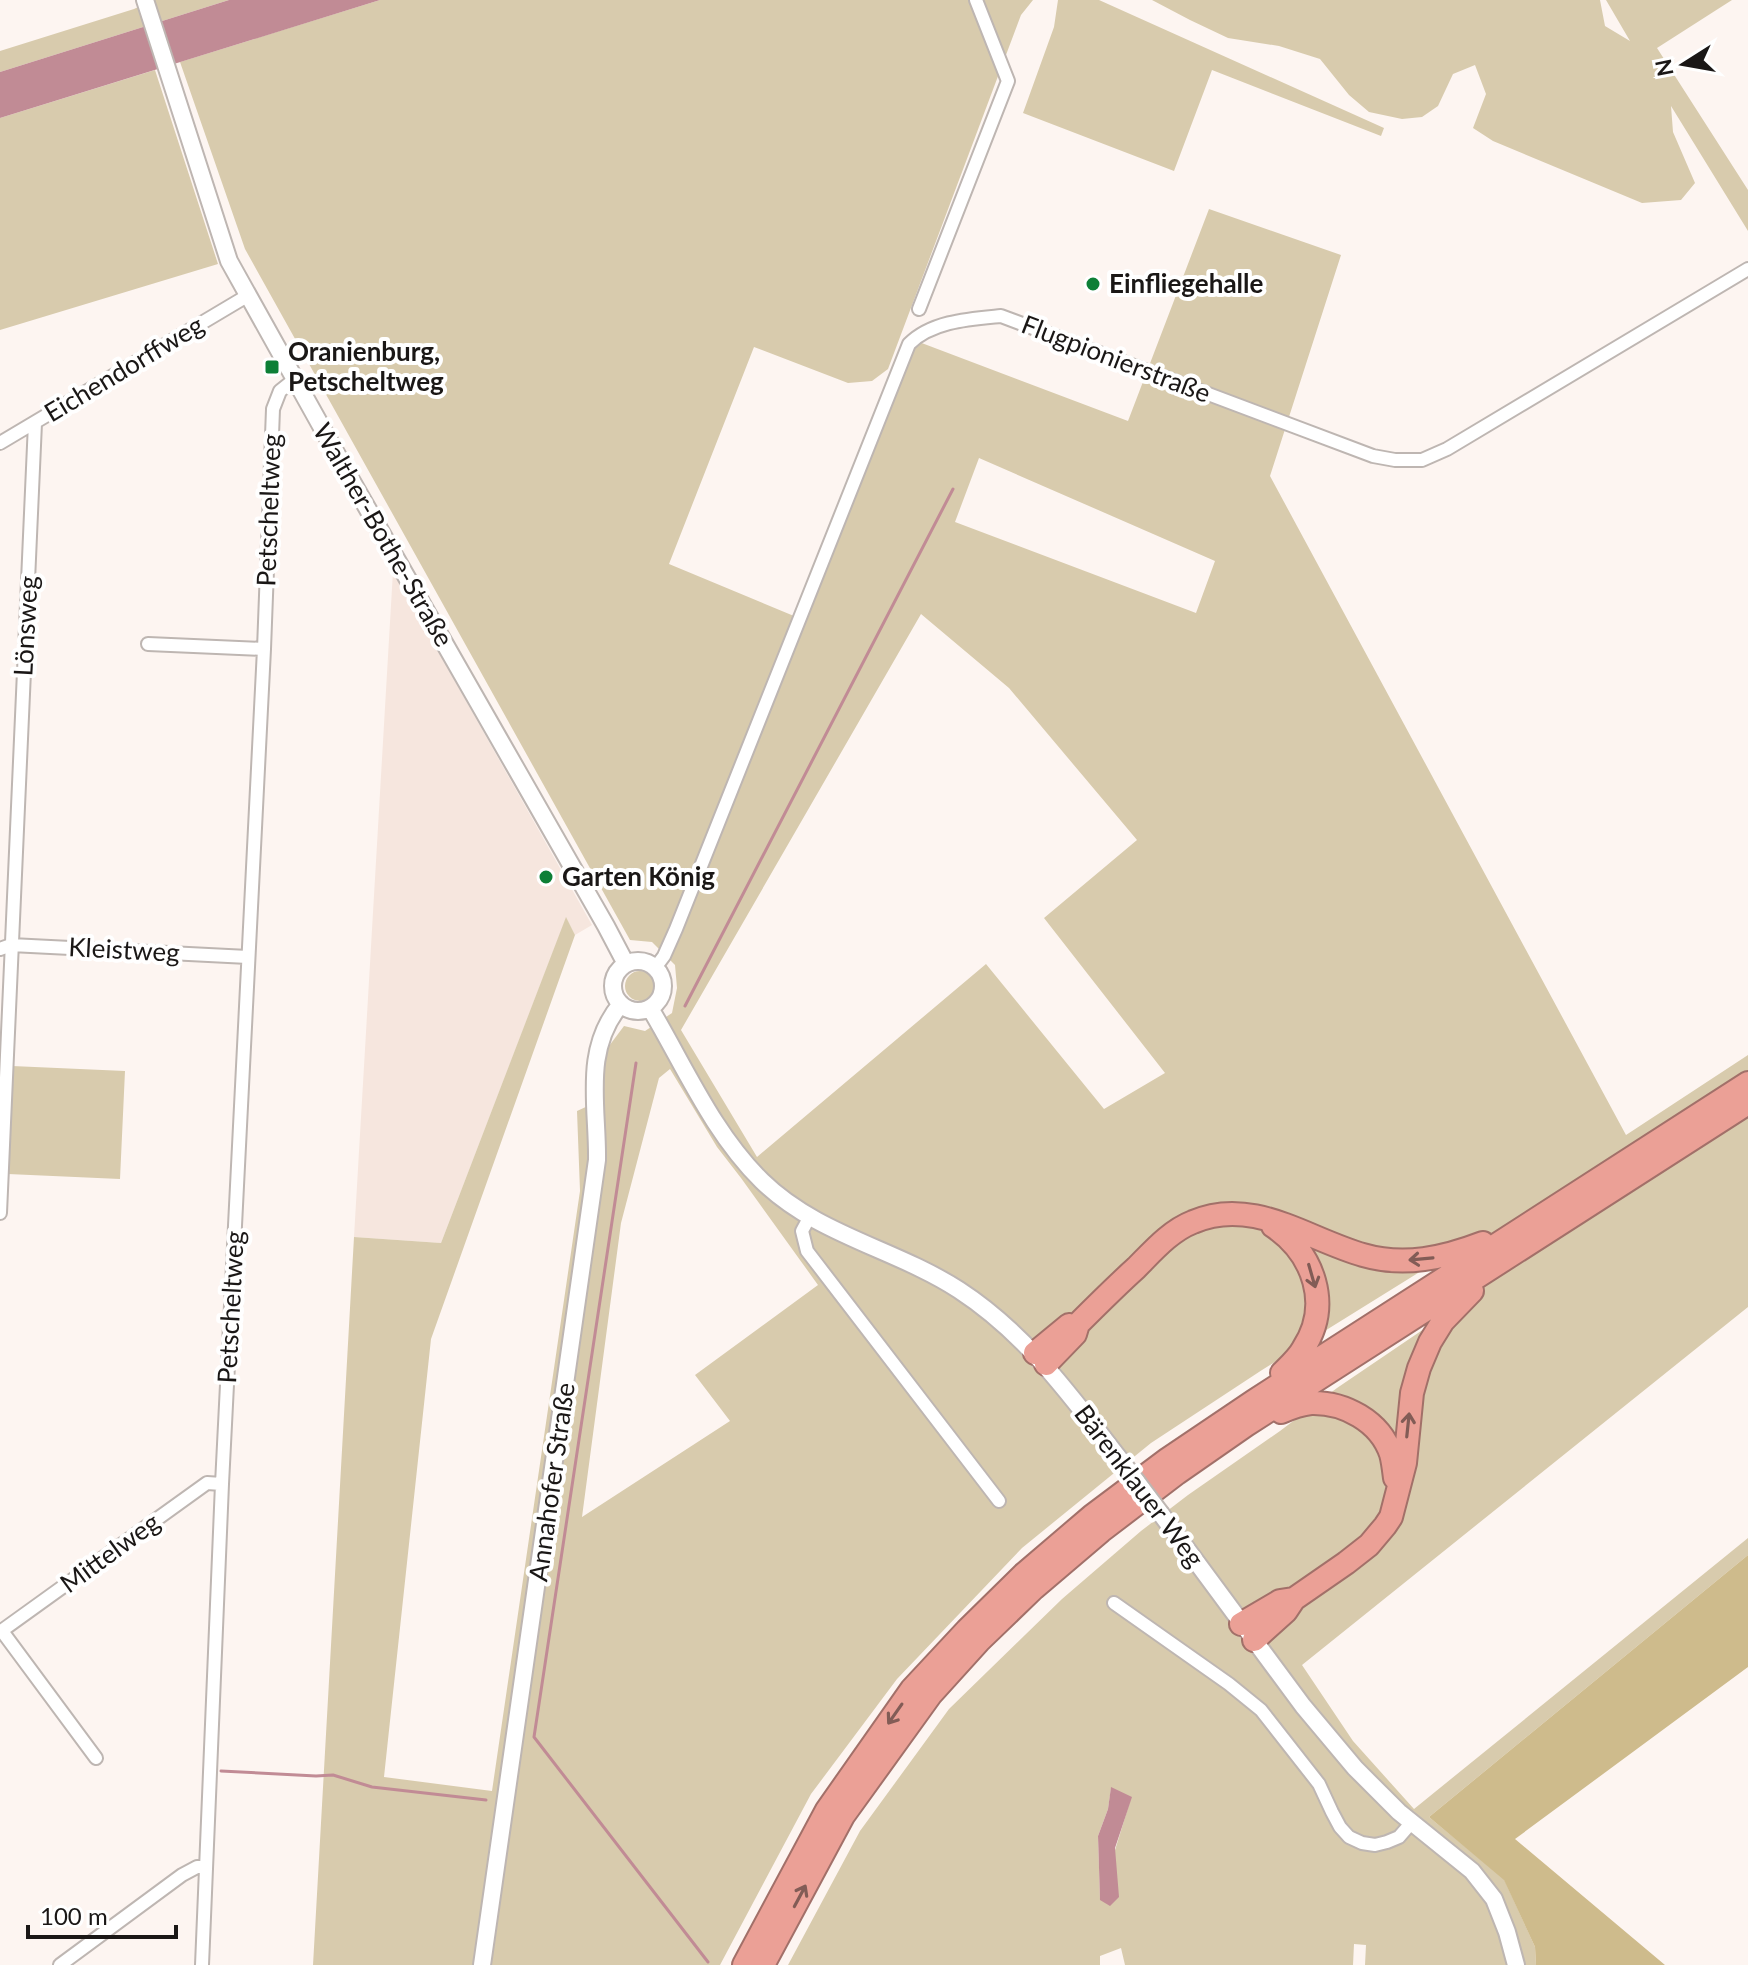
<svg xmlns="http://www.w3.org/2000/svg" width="1748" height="1965" font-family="Lato,sans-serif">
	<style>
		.built { fill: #f6e6de }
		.green { fill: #d8cbad; fill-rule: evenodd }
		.forest { fill: #cebb8c }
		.water { fill: #c18b95 }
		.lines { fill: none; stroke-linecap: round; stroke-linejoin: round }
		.stream { stroke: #c18b95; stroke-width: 3 }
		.street-casing { stroke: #beb6b2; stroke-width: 16 }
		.secondary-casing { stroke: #beb6b2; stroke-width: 20 }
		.highway-casing { stroke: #a27069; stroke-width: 26 }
		.street { stroke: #fff; stroke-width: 12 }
		.secondary { stroke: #fff; stroke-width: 16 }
		.highway { stroke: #eba096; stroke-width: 22 }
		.secondary-bridge-casing { stroke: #beb6b2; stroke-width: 20; stroke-linecap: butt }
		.secondary-bridge { stroke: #fff; stroke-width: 16 }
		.oneway { stroke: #825c56 }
		.poi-dot { fill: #0d7f36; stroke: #fff; stroke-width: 3 }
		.labels { text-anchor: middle; stroke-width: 8; stroke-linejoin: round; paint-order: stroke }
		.poi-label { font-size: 26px; font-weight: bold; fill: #1a1716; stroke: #fff; text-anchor: start }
		.street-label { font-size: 26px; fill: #1a1716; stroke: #fff }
	</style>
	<rect width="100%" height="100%" fill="#fdf5f1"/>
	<!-- built -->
	<path class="built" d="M393,571L592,925L575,935L566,918L441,1243L354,1237Z"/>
	<!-- green -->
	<path class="green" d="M153,0H229L0,72V51L134,9Z
		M380,0H1033L1021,15L888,369L872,381L848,383L754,347L669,564L806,621L906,358L919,342L1128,421L1209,209L1341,255L1270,476L1626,1135L1748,1055V1307L1302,1665L1353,1741L1414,1809L1748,1538V1555L1429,1817L1504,1879L1535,1947L1536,1965H1365L1366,1945L1354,1944L1353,1965H1125L1121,1948L1100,1956V1965H788L860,1831L949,1709L1062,1599L1141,1531L1188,1495L1280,1431L1337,1388L1421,1331L1483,1296L1451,1245L1418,1273L1262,1370L1151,1443L1022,1548L897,1679L811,1794L720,1965H313L354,1237L441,1243L566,917L575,935L431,1339L384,1777L492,1791L580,1191L577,1111L601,1100L606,1050L624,1026L645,1031L672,1013L677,988L675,965L652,942L630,940L245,249L180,62ZM979,458L1215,561L1196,613L955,522ZM921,614L1009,688L1137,840L1044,918L1165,1073L1104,1109L986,964L757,1157L681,1030ZM670,1069L717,1147L741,1178L818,1285L695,1375L730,1421L582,1517L621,1223L659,1078ZM1111,1788L1131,1798L1100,1899L1098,1836L1108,1809Z
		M1058,0H1099L1384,128L1381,136L1212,70L1174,171L1023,113L1054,27Z
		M1152,0H1600L1605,26L1630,41L1606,0H1732L1657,48L1748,190V231L1671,106L1673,132L1695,183L1681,200L1642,203L1493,141L1473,128L1486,94L1475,65L1453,74L1438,106L1422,117L1402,119L1369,112L1349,95L1320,59L1279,46L1228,38L1190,20Z
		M155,70L218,264L0,330V118Z
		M625 986a15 15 0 1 1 30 0a15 15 0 1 1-30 0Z
		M12,1066L125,1071L120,1179L8,1174Z"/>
	<!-- forest -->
	<path class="forest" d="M1748,1555V1667L1515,1839L1665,1965H1536L1535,1947L1504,1880L1429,1817Z"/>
	<!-- water -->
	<path class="water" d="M229,0H380L0,118V72Z
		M1111,1787L1132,1797L1115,1848L1119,1897L1110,1906L1100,1900L1098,1836L1108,1809Z"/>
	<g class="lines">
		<!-- stream -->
		<path class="stream" d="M685,1006L953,489
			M636,1063L534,1737L708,1962
			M221,1771L316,1776L333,1775L372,1787L486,1800"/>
		<defs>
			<path id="street" d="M919,309L1008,81L976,0
				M0,443L247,296
				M148,644L264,649
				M0,949L11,945L248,957
				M655,968L664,956L676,929L909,344C932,321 970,319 1001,316L1373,456L1395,460H1422L1447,449L1748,269
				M0,1213L35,423
				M809,1218L802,1231L807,1251L999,1501
				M1114,1603L1229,1684L1261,1710L1319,1784L1332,1812L1340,1827L1349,1837L1362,1843L1375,1845L1387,1842L1399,1837L1412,1822
				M2,1631L96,1758
				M0,1632L207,1483L222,1484
				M60,1965L182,1875L197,1867H206
				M202,1965L222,1484L264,649L273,409L280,391L295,379"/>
			<path id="secondary" d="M145,0L229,261L350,478L606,926L626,964
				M613 986a25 25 0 1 1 50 0a25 25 0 1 1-50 0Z
				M650,1008C685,1067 713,1133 762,1181C817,1235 896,1249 959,1290C1028,1335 1072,1398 1122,1462
				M1161,1514L1303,1706L1355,1768L1399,1812L1472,1871L1494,1899L1507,1932L1516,1965
				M482,1965L597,1160C598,1107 582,1050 621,1004"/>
			<path id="highway" d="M1273,1226C1314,1254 1332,1305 1303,1349C1298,1358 1289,1366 1282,1373
				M1035,1353L1069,1325
				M1046,1364L1075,1334L1078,1324C1097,1305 1116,1286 1136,1268C1153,1251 1170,1231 1193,1222C1252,1196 1307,1239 1363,1255C1404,1267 1444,1258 1483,1243
				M1281,1412C1290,1408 1301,1404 1311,1403C1344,1402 1380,1421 1391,1454C1393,1461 1394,1470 1395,1478
				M1241,1624L1280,1601L1293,1599
				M1254,1640L1286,1611L1294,1599L1346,1563L1369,1545L1385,1526L1391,1517L1405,1463L1412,1393L1419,1368L1430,1342L1443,1321L1472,1291
				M744,1965L827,1810L912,1689L967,1630L1024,1574L1092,1516L1168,1459L1254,1401L1748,1083
				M763,1965L843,1816L931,1694L979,1641L1034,1588L1101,1531L1177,1473L1246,1425L1748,1103"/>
		</defs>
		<!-- street casing -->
		<use href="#street" class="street-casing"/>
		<!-- secondary casing -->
		<use href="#secondary" class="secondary-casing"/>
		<!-- highway casing -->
		<use href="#highway" class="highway-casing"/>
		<!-- street -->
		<use href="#street" class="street"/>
		<!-- secondary -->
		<use href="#secondary" class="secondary"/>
		<!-- highway -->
		<use href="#highway" class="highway"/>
		<defs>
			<path id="secondary-bridge" d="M1122,1462L1161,1514"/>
		</defs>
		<!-- secondary-bridge casing -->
		<use href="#secondary-bridge" class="secondary-bridge-casing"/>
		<!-- secondary-bridge -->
		<use href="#secondary-bridge" class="secondary-bridge"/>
	</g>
	<!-- one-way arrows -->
	<defs><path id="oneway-shaft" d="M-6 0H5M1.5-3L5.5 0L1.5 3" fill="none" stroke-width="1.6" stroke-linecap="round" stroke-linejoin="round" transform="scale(2)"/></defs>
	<g class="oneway">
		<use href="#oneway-shaft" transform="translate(1421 1259) rotate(175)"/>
		<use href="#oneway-shaft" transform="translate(1312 1276) rotate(74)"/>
		<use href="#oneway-shaft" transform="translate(1408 1425) rotate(-84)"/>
		<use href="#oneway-shaft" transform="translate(895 1714) rotate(125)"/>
		<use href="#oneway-shaft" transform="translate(800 1896) rotate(-62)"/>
	</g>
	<!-- markers -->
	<g class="poi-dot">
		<circle cx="1093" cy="284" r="8"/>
		<rect x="264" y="359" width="16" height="16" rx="4"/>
		<circle cx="546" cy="877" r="8"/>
	</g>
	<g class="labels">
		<!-- poi labels -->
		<g class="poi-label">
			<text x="1109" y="293">Einfliegehalle</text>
			<text x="288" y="361">Oranienburg,<tspan x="288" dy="30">Petscheltweg</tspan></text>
			<text x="562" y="886">Garten König</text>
		</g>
		<!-- street labels -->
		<g class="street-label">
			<text transform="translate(1116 359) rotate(21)" y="9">Flugpionierstraße</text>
			<text transform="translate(124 369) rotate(-31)" y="9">Eichendorffweg</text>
			<text transform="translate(269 510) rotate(-88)" y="9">Petscheltweg</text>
			<text transform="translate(383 535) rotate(60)" y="9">Walther-Bothe-Straße</text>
			<text transform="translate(26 626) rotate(-87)" y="9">Lönsweg</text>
			<text transform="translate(124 950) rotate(3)" y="9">Kleistweg</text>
			<text transform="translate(231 1307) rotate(-87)" y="9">Petscheltweg</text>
			<text transform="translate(552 1482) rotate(-82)" y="9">Annahofer Straße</text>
			<text transform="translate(1139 1486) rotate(53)" y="9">Bärenklauer Weg</text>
			<text transform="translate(110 1553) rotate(-36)" y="9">Mittelweg</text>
		</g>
	</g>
	<!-- north arrow -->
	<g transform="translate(1684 64) rotate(259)" stroke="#ffffff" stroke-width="6" paint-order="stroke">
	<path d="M0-6L14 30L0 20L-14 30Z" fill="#1a1716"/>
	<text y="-12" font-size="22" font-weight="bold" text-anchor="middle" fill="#1a1716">N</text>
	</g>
	<!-- scale -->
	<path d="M28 1925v12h148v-12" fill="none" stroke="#1a1716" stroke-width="4"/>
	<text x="40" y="1925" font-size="24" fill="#1a1716" stroke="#ffffff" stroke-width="6" paint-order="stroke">100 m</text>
</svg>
